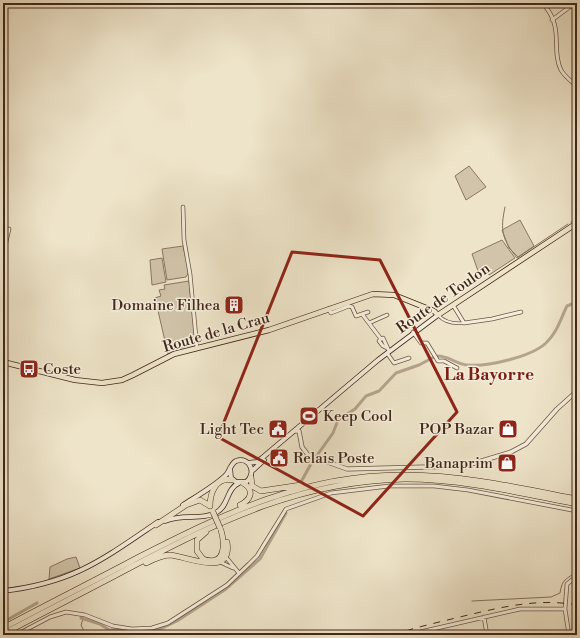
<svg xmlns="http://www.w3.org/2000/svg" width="580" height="638" font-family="'Libre Bodoni',serif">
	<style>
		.green { fill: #d1c4ab; stroke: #8a7662 }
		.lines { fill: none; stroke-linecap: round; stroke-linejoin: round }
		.stream { stroke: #86725f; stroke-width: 1 }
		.canal { stroke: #b4a48d; stroke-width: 3 }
		.pedestrian-casing { stroke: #6d5745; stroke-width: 3.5 }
		.minor-casing { stroke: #6d5745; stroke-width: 4.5 }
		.tertiary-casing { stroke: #6d5745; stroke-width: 5 }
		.secondary-casing { stroke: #422819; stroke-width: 5.5 }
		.primary-casing { stroke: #422819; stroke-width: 6 }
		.motorway-casing { stroke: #422819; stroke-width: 6 }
		.pedestrian { stroke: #f4eddc; stroke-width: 2 }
		.minor { stroke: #f4eddc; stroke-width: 3 }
		.tertiary { stroke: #f4eddc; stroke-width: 3.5 }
		.secondary { stroke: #f4eddc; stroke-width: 4 }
		.primary { stroke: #eee4c9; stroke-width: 4.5 }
		.motorway { stroke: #eee4c9; stroke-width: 5 }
		.rail { stroke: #422819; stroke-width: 1; stroke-dasharray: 7 7; stroke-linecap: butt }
		.motorway-bridge-casing { stroke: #422819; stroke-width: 6; stroke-linecap: butt }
		.motorway-bridge { stroke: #eee4c9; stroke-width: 5 }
		.marked { fill: none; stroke: #8f2418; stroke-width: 3; stroke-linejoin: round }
		.labels { text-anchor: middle; stroke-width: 3; stroke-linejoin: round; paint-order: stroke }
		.street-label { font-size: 15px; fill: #422819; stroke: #f4eddc }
		.poi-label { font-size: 15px; fill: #422819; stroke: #f4eddc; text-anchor: end }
		.quarter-label { font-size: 17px; font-weight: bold; fill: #7a1f14; stroke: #f4eddc }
	</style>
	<rect width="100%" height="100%" fill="#eee4c9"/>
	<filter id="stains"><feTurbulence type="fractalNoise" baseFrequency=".005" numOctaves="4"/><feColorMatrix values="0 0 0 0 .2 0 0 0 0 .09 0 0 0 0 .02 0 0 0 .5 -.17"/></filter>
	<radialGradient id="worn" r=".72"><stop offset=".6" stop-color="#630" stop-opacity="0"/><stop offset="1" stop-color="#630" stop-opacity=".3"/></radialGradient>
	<!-- green -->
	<path class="green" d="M469,166L486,187L466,200L455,176Z
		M520,220L534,246L518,257L509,248L502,230Z
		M502,240L515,258L489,275L487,269L478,271L472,254Z
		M183,246L189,272L186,277L167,280L162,249Z
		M162,258L166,282L152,285L150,260Z
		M189,281L196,346L168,354L155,298L161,296L159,290L165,289L164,285Z
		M76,557L80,568L49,579L50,567L67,559Z"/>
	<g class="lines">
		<!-- stream -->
		<path class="stream" d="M505,207C500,231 502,239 517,258L568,224
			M571,222L577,219
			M472,601L551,597L560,593C562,579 566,579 577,572
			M83,619L81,625L86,635"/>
		<!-- canal -->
		<path class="canal" d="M438,356C448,356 457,364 467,365C487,367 531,357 546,343C557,333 561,318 567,306L577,302
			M318,454L333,433L338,420L355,409L366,396L379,391L396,373L419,365L434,357
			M301,482L312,462
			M81,618L100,624L109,630H119L138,634L158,630L177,621L226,589L260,559L286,513
			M3,619L7,620L37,603"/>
		<defs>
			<path id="pedestrian" d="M438,315C445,323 454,324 464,323"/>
			<path id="minor" d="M545,6C564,29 551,50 561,70C565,77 571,81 577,86
				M552,20L575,3
				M183,207L184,240L190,274L197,348
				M3,255L9,229
				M453,305L464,323L492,319L521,312
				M328,309L331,313L349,306L352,307L356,316L368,312
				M362,314L381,339L383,338L389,351
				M369,323L387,315
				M413,332L421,343H427L438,361H444L457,368
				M381,339L379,341L383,346L387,348
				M387,353L394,363L409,358
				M225,556L239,573
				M220,562L233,568
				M565,609L569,635
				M484,617L487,635
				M16,635L50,617L66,612L85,615L113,626L132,629L152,628L168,623L227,585L249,564L257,556L286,509L331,493L389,486H434L468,490L577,511
				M407,635L520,609H565L567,584L577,576"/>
			<path id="tertiary" d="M295,431H299L302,447L308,455L347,469L465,466L511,452L526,444L557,409L577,391"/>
			<path id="secondary" d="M248,463L257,462L262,458L378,360L438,315
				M252,471L264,460
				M183,505C197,496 213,487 225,476C230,472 230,464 236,461C250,456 257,474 246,482H236L231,478L230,468
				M165,521C183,513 202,521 217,512C229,505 226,489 239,483
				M3,591C73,583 102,560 158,522"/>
			<path id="primary" d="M3,362L75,380L102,383L122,380L133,375L174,354L269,330L373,294L394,295L434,311L438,315L577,223"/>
			<path id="motorway" d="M251,477L252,486L261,491L301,485
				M240,505C251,500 255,490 243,483
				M210,506C210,493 216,476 233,480
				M156,525L186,505L200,500L210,506
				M206,532L197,540V551L203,559C226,567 225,544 221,530
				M146,563C154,559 162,555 170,555C186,556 233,579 227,542
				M3,628C48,604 94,581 139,557C225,513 306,474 405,475C463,475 520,488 577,499
				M3,634C46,611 90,589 133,566C222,520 301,481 405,479C463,479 520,493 577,504"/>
		</defs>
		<!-- pedestrian casing -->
		<use href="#pedestrian" class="pedestrian-casing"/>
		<!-- minor casing -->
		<use href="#minor" class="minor-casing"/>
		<!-- tertiary casing -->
		<use href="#tertiary" class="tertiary-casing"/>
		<!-- secondary casing -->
		<use href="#secondary" class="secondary-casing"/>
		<!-- primary casing -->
		<use href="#primary" class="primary-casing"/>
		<!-- motorway casing -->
		<use href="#motorway" class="motorway-casing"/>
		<!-- pedestrian -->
		<use href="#pedestrian" class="pedestrian"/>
		<!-- minor -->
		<use href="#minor" class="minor"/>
		<!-- tertiary -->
		<use href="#tertiary" class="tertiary"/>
		<!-- secondary -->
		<use href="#secondary" class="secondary"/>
		<!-- primary -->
		<use href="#primary" class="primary"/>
		<!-- motorway -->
		<use href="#motorway" class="motorway"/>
		<!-- rail -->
		<path class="rail" d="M393,635C416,627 440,622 464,616C502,607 538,598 577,605"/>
		<defs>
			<path id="motorway-bridge" d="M213,512L220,528"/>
		</defs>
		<!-- motorway-bridge casing -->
		<use href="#motorway-bridge" class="motorway-bridge-casing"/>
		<!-- motorway-bridge -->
		<use href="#motorway-bridge" class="motorway-bridge"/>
	</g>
	<!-- marked area -->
	<path class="marked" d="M292,252L380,260L457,412L363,516L218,437Z"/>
	<!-- icons -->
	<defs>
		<symbol id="building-square" viewBox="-11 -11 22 22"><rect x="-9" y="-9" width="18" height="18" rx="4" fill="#8f2418" stroke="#f4eddc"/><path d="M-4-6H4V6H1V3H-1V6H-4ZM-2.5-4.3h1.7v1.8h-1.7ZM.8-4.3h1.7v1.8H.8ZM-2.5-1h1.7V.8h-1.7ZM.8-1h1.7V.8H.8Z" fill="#fff"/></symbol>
		<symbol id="bus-square" viewBox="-11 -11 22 22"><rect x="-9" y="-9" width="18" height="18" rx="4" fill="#8f2418" stroke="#f4eddc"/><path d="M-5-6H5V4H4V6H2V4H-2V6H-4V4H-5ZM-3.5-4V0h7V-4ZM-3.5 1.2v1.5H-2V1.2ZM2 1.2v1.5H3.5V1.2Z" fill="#fff"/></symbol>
		<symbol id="stadium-square" viewBox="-11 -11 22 22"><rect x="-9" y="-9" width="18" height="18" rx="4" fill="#8f2418" stroke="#f4eddc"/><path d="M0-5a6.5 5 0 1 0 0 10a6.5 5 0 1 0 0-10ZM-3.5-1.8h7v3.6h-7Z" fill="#fff"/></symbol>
		<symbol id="civic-square" viewBox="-11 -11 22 22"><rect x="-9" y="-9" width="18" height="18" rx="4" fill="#8f2418" stroke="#f4eddc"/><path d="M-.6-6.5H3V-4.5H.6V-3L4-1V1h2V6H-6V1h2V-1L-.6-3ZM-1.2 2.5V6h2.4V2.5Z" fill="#fff"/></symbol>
		<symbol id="shop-square" viewBox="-11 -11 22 22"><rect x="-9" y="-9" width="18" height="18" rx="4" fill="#8f2418" stroke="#f4eddc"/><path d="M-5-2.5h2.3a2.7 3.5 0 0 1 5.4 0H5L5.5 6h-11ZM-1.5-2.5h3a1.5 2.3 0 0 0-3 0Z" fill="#fff"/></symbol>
	</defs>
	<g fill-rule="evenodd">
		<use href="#building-square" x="223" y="294" width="22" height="22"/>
		<use href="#bus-square" x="18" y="358" width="22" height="22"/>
		<use href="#stadium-square" x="298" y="405" width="22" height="22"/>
		<use href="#civic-square" x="267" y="418" width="22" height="22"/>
		<use href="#shop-square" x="497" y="418" width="22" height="22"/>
		<use href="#civic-square" x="268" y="447" width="22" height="22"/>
		<use href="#shop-square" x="496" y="452" width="22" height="22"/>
	</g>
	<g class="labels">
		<!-- street labels -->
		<g class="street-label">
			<text transform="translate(443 298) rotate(-35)" y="5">Route de Toulon</text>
			<text transform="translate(216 332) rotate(-16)" y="5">Route de la Crau</text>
		</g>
		<!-- poi labels -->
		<g class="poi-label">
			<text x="220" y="310">Domaine Filhea</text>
			<text x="43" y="374" text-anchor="start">Coste</text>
			<text x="323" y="421" text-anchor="start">Keep Cool</text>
			<text x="264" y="434">Light Tec</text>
			<text x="494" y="434">POP Bazar</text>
			<text x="293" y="463" text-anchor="start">Relais Poste</text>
			<text x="493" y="468">Banaprim</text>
		</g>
		<!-- quarter labels -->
		<g class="quarter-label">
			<text x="489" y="380">La Bayorre</text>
		</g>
	</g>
	<!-- margin -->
	<rect width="580" height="638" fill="none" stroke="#eee4c9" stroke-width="16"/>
	<rect x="4" y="4" width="572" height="630" fill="none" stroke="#422819" stroke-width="2"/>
	<rect x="8" y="8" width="564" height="622" fill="none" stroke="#422819"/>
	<rect width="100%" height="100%" filter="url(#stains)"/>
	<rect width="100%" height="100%" fill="url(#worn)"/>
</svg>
